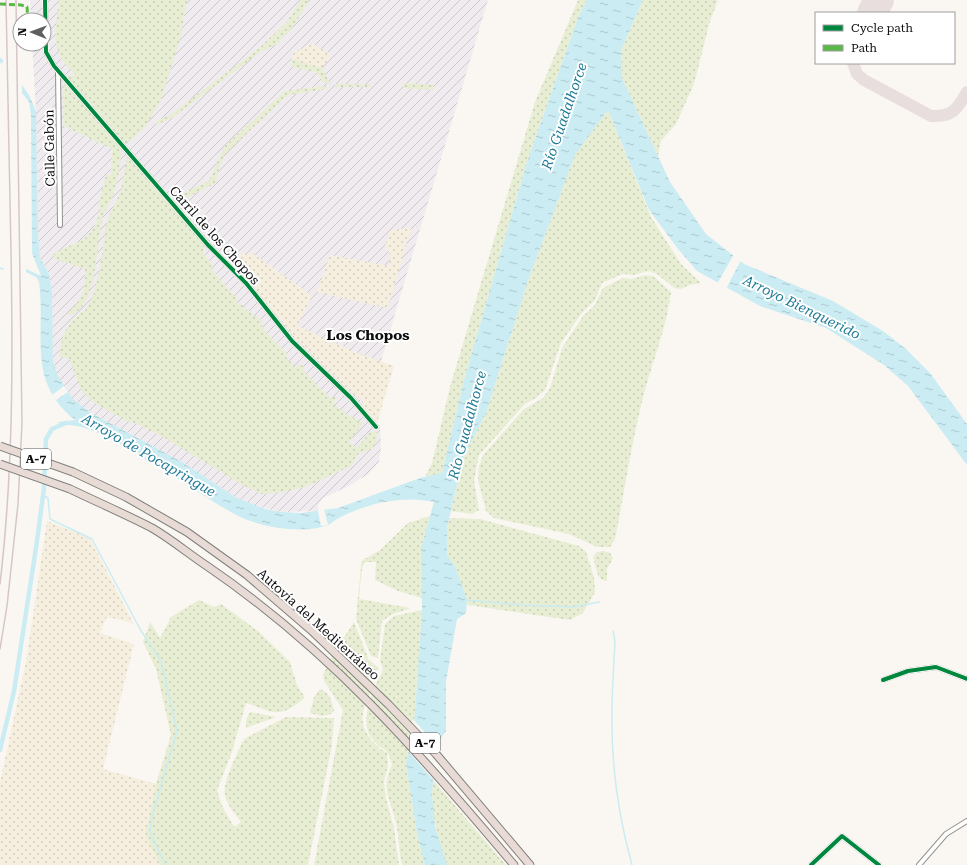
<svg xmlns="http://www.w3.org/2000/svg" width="967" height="865" font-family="'Roboto Serif',serif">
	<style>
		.industrial { fill: url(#industrial-furrows) }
		.farmland { fill: url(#farmland-dots) }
		.grass { fill: url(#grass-dots) }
		.water { fill: url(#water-ripples) }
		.pier { fill: #faf7f2 }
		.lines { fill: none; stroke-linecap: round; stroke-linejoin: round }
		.stream { stroke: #caecf2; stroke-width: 1.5 }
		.canal { stroke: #caecf2; stroke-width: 4.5 }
		.taxiway { stroke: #e8dede; stroke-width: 12 }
		.runway { stroke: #e8dede; stroke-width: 30 }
		.minor-casing { stroke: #949290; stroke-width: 6 }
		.motorway-casing { stroke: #81807d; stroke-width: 9 }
		.minor { stroke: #fefefd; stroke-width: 4 }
		.motorway { stroke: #e8dbd6; stroke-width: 7 }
		.rail { stroke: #d6c6c9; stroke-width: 1.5 }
		.motorway-bridge-casing { stroke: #81807d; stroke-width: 9; stroke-linecap: butt }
		.motorway-bridge { stroke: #e8dbd6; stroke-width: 7 }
		.quiet { stroke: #58b947; stroke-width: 3; stroke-dasharray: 6 3; stroke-linecap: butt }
		.cycleway-casing { stroke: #fff; stroke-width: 6 }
		.cycleway { stroke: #00873e; stroke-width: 4 }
		.labels { text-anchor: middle; stroke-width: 4; stroke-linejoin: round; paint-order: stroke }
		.shield { fill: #fff; stroke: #565656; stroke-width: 1 }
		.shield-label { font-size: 12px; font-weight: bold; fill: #0d0d0d }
		.street-label { font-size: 13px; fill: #0d0d0d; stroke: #fff }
		.water-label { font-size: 14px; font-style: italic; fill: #1f7b96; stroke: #fff }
		.neighbourhood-label { font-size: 14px; font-weight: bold; fill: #0d0d0d; stroke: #fff }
	</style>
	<defs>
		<pattern id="industrial-furrows" width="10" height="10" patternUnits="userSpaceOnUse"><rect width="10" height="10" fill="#f0ebee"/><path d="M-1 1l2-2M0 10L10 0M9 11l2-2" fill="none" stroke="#cdc8cb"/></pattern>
		<pattern id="farmland-dots" width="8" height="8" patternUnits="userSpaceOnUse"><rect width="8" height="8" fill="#f6efdf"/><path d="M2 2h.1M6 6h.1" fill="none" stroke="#d2ccbe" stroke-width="1.8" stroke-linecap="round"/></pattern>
		<pattern id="grass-dots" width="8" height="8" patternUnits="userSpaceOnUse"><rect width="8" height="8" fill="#e8eed3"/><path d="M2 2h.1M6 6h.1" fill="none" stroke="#c6cbb4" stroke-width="1.8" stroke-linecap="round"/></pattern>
		<pattern id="water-ripples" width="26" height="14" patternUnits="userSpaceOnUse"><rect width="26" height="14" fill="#caecf2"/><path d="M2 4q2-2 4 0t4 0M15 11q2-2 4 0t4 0" fill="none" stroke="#acc9ce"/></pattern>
	</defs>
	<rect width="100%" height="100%" fill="#faf7f2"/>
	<!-- industrial -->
	<path class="industrial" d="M30,0H488L366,412L380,426L381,448L379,462L368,474L349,486L323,498L318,505V511L281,512L252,505L237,498L182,462L91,413L73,399L58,376L53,362L52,292L49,274L40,258L38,232L36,111L32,44H44V20H31Z"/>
	<!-- farmland -->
	<path class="farmland" d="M313,44L330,54V57L322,68L291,59L294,52Z
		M411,228L388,308L317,292L330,255L389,266L391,255L385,246L390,230Z
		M248,253L255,255L312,296L297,326L358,353L394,366L377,423L361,407L364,405L361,400L354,394L353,395L297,340L230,259L237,254Z
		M47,521L90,538L135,627L130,622L107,617L100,633L134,644L103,769L156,784L145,835L160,865H0V782L26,662Z"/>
	<!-- grass -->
	<path class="grass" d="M59,0H187L180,39L161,100L145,127L126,144L67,76L76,75C48,51 56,33 59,0Z
		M301,0H309L293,27L277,44L260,52L172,118L156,125L158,120L170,115L258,49L286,23Z
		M578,0H587L579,15L527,162L464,380L442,473L425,477L432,463L450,387L535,102Z
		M643,0H718L710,21L694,84L676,124L661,141L658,156L622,78L621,50Z
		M291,59L322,68L330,83H324L316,72L292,67Z
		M403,83L433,85V90L403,88Z
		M65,84L122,150C120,163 119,177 115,189C113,200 104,209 102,220C96,242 98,313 67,315C70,309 73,308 77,303C85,295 85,279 85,269L55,259L53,255C82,236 89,248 101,208L98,206L106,175H111L112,149L64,126L63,90Z
		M335,84L372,85V87H336Z
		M326,86L327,89L288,95L224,155L218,171L216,183L190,196L177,206L175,203L186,192L209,181L224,147L285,91Z
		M608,110L651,217L681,264L701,283L689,285L681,289L674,288L657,274L648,271L634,275L623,274L602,283L595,300L582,313L561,343L545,390L536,398L525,404L479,455L474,481L479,510L472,514L451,511L463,458L486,413L528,281L575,154Z
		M127,156L203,242V253L212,265L211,267L212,270L238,300L236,302L239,306L242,304L245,311L248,309L254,317L256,315L262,321L260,323L268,335L287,354L285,356L296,368L300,364L304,367L302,369L327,395L331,399L334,396L337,398L333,403L341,410H343L346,414L363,423L349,442L357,448L371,431L373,433L375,431L377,432L376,443L372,449L359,453L351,466L305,487L283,492L261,494L239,483L165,438L135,423L127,421L93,402L81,390L69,358L59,357L63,336L71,321L86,309L93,296L100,268L107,221L121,190Z
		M645,275L653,276L671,292C667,326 654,357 645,390C632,439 625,489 615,539L610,547H597L569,534L494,518L486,511L478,480L479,466L483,455L524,409L543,398L550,388L562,348L583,316L594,306L603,288L623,278L632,279Z
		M430,516L421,548L422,598L398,591L375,580L376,562H365L362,568L359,599L411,608L393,614L382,621L378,658L371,656L356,619L361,565L363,560L380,550L408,523Z
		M449,518L480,519L579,546L586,552L594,577L595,592L583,613L570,620L468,605L455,566L447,555V528Z
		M604,551L610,553L613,558L607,569V581C596,581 596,565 593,557L597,552Z
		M199,600L214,607L221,604L258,631L290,662L297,685L305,698C278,719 276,713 246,703L231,755L217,790L222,806L234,827L241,822C235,814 227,805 225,795C222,782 238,752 244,739L286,717L334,718L332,745L308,865H160L145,835L156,784L171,735L156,669L143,642L150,622L160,638L171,617Z
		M422,610L414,726L406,763L417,834L425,865H402C399,853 399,840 397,828C393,804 379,790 392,765C388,746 384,753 373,740C357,723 374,687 383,670L380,660L385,624L394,616Z
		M354,622L369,660L379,668C372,680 372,686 369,698C367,702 365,705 364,709C358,728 372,744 387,753L388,765L384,782L386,799L394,828L399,865H314L343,710L324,681L323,675L339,641L345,636Z
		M320,689C330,693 332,701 334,711C327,718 319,716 310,713L314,697Z
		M250,712L276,717L246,728V720Z
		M433,780L506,865H447C438,837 429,810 433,780Z"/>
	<!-- water -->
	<path class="water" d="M587,0H643L621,50L622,78L670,182L706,234L744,264L833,301L883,331L906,349L930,373L967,424V465L908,386L884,365L826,328L760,306L697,271L678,249L649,210L608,110L575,155L528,281L486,413L463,458L447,528V555L455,566L467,600L466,613L457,619L446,681V731L436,745L432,794L435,826L447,865H425L417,834L406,763L414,726L422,610L421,548L434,502C405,495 367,503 341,517C336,519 332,523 328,525C305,534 267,528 245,519C206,503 97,415 61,426L58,422L75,420C26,381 46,336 39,282L36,277L26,272V269L41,276L32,253L31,115L29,102L22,93V85L29,95L36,111L38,232L40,258L49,274L52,292L53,362L58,376L73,399L91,413L182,462L237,498L265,509L281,512L301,513L338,508L420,478L442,473L464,380L527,162L579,15Z"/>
	<!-- pier -->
	<path class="pier" d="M734,254L741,260L726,289L717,284Z
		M64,386L68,392L56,400L52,395Z
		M324,509L328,525L321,526L318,511Z
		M413,719L438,747L435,782L407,750Z"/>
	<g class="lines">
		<!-- stream -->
		<path class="stream" d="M0,268L3,269
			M43,495L48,498L50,519L92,539L140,629L161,661L177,731L152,817L150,831L165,865
			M467,600L522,605L574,607L599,602
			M613,631L615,641C614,664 612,688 612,711C611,763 618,815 632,865"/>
		<!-- canal -->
		<path class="canal" d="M0,60L1,61
			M0,750L14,691L37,541L44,488L46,439L52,429L66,423"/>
		<!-- taxiway -->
		<path class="taxiway" d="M853,63L857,74L864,80L931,116C953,117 957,109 967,92"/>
		<!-- runway -->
		<path class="runway" d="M872,13L879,0"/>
		<defs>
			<path id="minor" d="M45,0L46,52L54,66L208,245L246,283L292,341L351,398L376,427
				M58,71L60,225
				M883,680L908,671L936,667L967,679
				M811,865L842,836L879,865
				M919,865L946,834L967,821"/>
			<path id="motorway" d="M73,472L126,497L187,532L247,575L311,630L389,705L436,754L530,865
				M70,489C97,502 125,514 152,528C171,539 189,554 207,566C329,649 420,753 514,865"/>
		</defs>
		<!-- minor casing -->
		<use href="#minor" class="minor-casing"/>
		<!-- motorway casing -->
		<use href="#motorway" class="motorway-casing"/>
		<!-- minor -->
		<use href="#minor" class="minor"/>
		<!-- motorway -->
		<use href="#motorway" class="motorway"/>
		<!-- rail -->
		<path class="rail" d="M0,584C13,474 13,363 11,252C9,168 8,84 6,0
			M0,649L7,606L18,504L22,423L16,0"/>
		<defs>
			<path id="motorway-bridge" d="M0,446L73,472
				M0,464L70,489"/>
		</defs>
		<!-- motorway-bridge casing -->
		<use href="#motorway-bridge" class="motorway-bridge-casing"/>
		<!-- motorway-bridge -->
		<use href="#motorway-bridge" class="motorway-bridge"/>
		<!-- quiet -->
		<path class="quiet" d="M0,4L21,5L27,7L28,20"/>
		<defs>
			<path id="cycleway" d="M45,0L46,52L54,66L208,245L246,283L292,341L351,398L376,427
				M883,680L908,671L936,667L967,679
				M811,865L842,836L879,865"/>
		</defs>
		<!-- cycleway casing -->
		<use href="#cycleway" class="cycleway-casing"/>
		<!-- cycleway -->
		<use href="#cycleway" class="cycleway"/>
	</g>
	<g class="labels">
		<!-- shield labels -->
		<g class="shield">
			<rect x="21" y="449" width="30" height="20" rx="3"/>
			<rect x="410" y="733" width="30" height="20" rx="3"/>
		</g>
		<g class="shield-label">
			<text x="36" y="463">A-7</text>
			<text x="425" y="747">A-7</text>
		</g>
		<!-- street labels -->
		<g class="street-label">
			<text transform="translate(49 148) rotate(-91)" y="5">Calle Gabón</text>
			<text transform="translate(215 235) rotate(48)" y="5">Carril de los Chopos</text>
			<text transform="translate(319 624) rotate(42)" y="5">Autovía del Mediterráneo</text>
		</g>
		<!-- water labels -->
		<g class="water-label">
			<text transform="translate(564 116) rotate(-71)" y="5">Río Guadalhorce</text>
			<text transform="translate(802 307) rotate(26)" y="5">Arroyo Bienquerido</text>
			<text transform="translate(467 425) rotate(-75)" y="5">Río Guadalhorce</text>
			<text transform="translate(149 455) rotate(30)" y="5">Arroyo de Pocapringue</text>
		</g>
		<!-- neighbourhood labels -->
		<g class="neighbourhood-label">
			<text x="368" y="340">Los Chopos</text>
		</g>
	</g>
	<!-- legend -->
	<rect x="815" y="12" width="140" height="52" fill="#ffffff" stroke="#9e9e9e"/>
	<rect x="823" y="25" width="20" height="6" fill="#00873e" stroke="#9e9e9e"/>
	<text x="851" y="32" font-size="12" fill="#0d0d0d">Cycle path</text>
	<rect x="823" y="45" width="20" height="6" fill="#58b947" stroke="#9e9e9e"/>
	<text x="851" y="52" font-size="12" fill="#0d0d0d">Path</text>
	<!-- north arrow -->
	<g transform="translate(32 32) rotate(271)"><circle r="19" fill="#ffffff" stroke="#9e9e9e"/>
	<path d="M0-3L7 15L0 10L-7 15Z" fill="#605f5d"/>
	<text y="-6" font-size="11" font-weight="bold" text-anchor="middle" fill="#0d0d0d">N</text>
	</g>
</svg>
